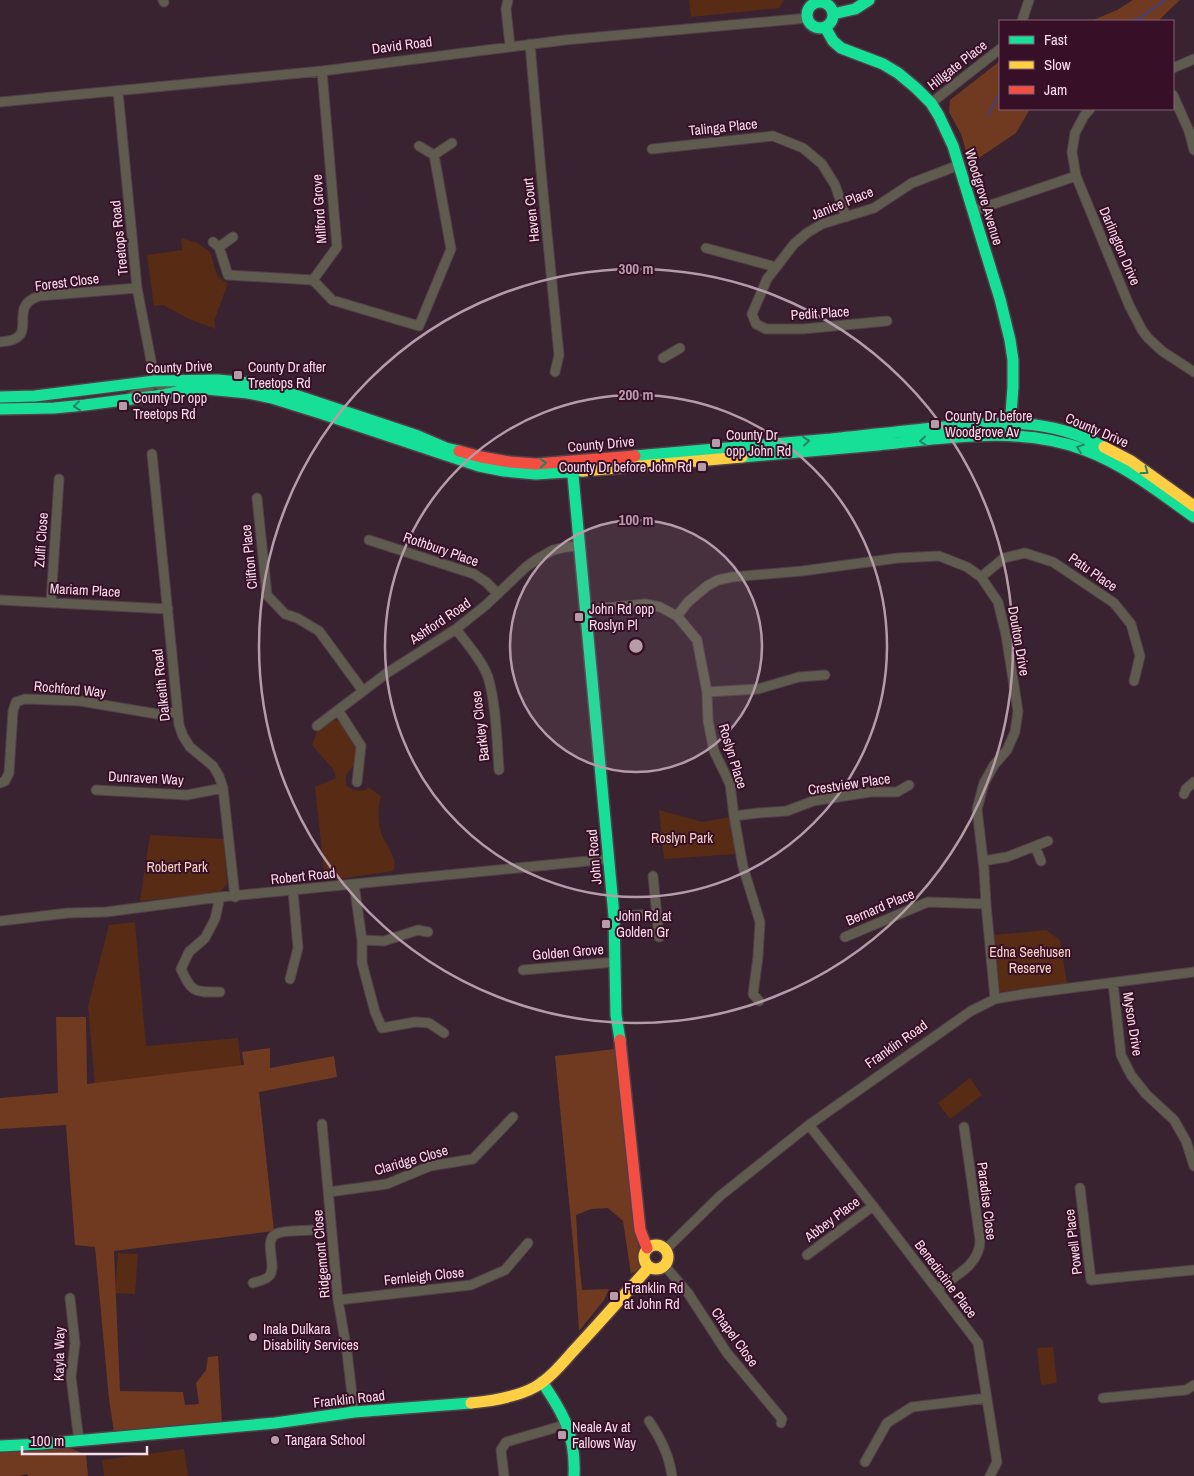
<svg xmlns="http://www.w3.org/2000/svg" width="1194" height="1476" font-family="'Archivo Narrow',sans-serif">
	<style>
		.green { fill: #582b14 }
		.forest { fill: #703a20 }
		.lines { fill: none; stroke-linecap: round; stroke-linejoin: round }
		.stream { stroke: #484075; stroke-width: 2.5 }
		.street-casing { stroke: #523f49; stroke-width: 11 }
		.fast-casing { stroke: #523f49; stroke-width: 14 }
		.slow-casing { stroke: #523f49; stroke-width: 14 }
		.jam-casing { stroke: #523f49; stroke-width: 14 }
		.street { stroke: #5f5c4f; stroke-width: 9 }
		.fast { stroke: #16e098; stroke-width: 11 }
		.slow { stroke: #ffcf43; stroke-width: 11 }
		.jam { stroke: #f24e42; stroke-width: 11 }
		.oneway { stroke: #258265 }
		.ring { fill: none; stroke: #b69ca9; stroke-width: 2.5 }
		.poi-dot { fill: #b69ca9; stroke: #371027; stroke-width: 2 }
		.labels { text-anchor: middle; stroke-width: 4; stroke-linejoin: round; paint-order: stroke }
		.street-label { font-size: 14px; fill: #f9ddea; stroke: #371027 }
		.poi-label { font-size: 14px; fill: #f9ddea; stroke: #371027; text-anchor: start }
		.park-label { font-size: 14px; fill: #fad4c2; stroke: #371027 }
		.centre { fill: #b69ca9; stroke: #371027; stroke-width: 2.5 }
		.ring-label { font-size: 15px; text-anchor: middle; font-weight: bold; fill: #b69ca9; stroke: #371027; stroke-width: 4; stroke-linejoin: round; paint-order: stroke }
	</style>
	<rect width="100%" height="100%" fill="#392330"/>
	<!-- green -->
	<path class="green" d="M689,0H784L779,8L691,17Z
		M181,238L197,243L210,252C215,264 213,278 228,283L214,321L216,329L189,319L163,305L154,306L147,255L182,250Z
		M333,720L340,721L357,746L356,762L346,775V785C352,791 357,791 366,790L368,787L381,796C378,809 377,822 382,835C386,847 399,858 393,871L325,881L315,787L336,778L334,770L312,745L317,732Z
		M659,810L702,822L730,817L736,854L664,859Z
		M150,835L224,839L227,884L219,893L140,901Z
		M135,922L146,1046L238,1038L242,1071L95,1084L88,1006L109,925Z
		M1046,930L1060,940L1067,983L1000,992L994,935Z
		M970,1078L982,1095L950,1119L938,1103Z
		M118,1253L138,1254L135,1294L115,1293Z
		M1053,1347L1057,1383L1041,1385L1037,1348Z
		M184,1449L188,1476H104L102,1460Z"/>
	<!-- forest -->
	<path class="forest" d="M1133,0H1180L1158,21H1091L1117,10Z
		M1000,61V109H1030L1016,133L970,164L961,134L949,112L950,100Z
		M56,1017H86L87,1084L244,1065L242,1052L270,1048V1068L334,1056L337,1077L259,1092L274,1231L114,1251L120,1391L183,1392L185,1405L199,1404L196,1383L206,1370L208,1357L218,1356L222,1423L114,1432L109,1399L95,1247L75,1245L66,1125L0,1129V1098L58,1093Z
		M615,1049L641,1268L631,1274L623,1221L608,1208L591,1209L576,1215L578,1251L582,1290L609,1289L604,1300L579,1331L574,1253L555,1056Z
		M70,1448L86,1455L88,1476H28L27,1474L19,1476H0V1452Z"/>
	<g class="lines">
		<!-- stream -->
		<path class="stream" d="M1132,21L1140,18L1165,0
			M988,115L1000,93"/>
		<defs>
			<path id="street" d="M163,0L164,2
				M508,0L506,9L510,46
				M820,0L821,2
				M1022,21L1029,0
				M530,44L541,171L559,355L555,372
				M1173,68L1194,59
				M322,71L337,247L313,280L332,300L419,326L451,249L434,155
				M118,92L137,288L155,381L163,388L176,392
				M1173,95L1189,131L1194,150
				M0,102L322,71L565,40L808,18
				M931,103L1000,49
				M1090,109L1084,116L1075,133L1072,152L1076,176L1129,305L1142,330L1148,338L1162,351L1194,372
				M419,146L434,155L452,143
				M652,149L773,136L803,148L822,164L835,185L846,217
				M973,211L1076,176
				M213,242L219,247L233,237
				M219,247L228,275L313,280
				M706,248L776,267
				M887,321L803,329H766L756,324L752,314L767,279L794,244L807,233L822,224L874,208L912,183L959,165
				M0,342C44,339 4,308 39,296L137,288
				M663,358L680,348
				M130,397L149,387L155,381
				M152,454L179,725L183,736L190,747L213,766L219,776L223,788L235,897
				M257,498L267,595L285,614L297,618L319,631L363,691
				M369,540L474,574L486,582L498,594
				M981,577L1004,558L1025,553L1053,562L1114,603L1131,624L1140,656L1134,681
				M0,600L168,609
				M51,602L59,479
				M585,610L645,604L660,607L677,616L697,640L707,692L708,721L714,751L730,784L734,816L743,867L760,922L758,957L753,994L759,1001
				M677,616L688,602L707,586L718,580L732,577L802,571L898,558L939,556L967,567L981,577L998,602L1006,635L1018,711L1015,732L1007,750L994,765L984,783L977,809L984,869L986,904L995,999
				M456,629C467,644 482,660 488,677C496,703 497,742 499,770
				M707,692L758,689L799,677L825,675
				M338,710L361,746L357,782
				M317,726L387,673L456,629L486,605L526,567L537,559L553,550L566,547L579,546
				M0,783L5,781L9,773L13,711L16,702L25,699L80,701L157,714L177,712
				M96,790L187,795L223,788
				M1184,794L1186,789L1194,782
				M734,816L758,813L787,811L813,801L870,792H897L909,785
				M1035,846L1041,861
				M983,861L1007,857L1048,841
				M653,876L659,937
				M354,884L362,940V963L375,1012L382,1028L415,1022L429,1023L444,1033
				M614,916L657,914
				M0,921L68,913L106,912L220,897L609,859
				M845,937L928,902L986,904
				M362,940L384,941L418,930L428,932
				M523,970L615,962
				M290,979L298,948L293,891
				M1113,983L1121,1055L1131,1075L1146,1094L1174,1120L1186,1141L1194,1166
				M220,992C194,992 192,993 181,969L189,952L205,938L215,919L220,897
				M322,1124L338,1300L347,1352L354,1412
				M809,1125L873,1206L978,1343L997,1462L990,1476
				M1080,1188L1091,1280L1194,1270
				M329,1192L387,1184L430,1166L473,1159L513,1117
				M666,1249L720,1196L809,1125L971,1011L995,999L1024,994L1194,972
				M807,1255L873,1206
				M665,1266L688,1293L727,1353L782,1419L781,1423
				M253,1283C258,1281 267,1280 270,1275C277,1265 263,1240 276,1234C283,1230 302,1231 311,1230
				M937,1289C955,1276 980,1265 980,1240L964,1127
				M70,1298L75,1343L71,1377L79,1441
				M338,1300L471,1285L505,1270L528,1243
				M1103,1398L1186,1390L1194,1385
				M649,1421C661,1439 669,1455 672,1476
				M865,1462L887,1423L912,1407L987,1398
				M504,1476L501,1450L506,1442L568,1424"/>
			<path id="fast" d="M807 15a13 13 0 1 1 26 0a13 13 0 1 1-26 0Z
				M833,14L855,9L869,0
				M825,27L833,41L841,48L883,64L898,73L916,88L931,103L939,116L953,146L1000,299L1010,340L1013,360V387L1010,428
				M0,397L35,396L155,381L218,380L249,383L277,389L418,436L446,448L459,451
				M0,409L54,408L85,405L163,395L196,388L248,393L272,398L320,413L479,466L504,471L536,474L583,471
				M635,456C700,450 766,445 831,439C865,435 899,432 933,428C996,422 1046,416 1104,447
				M742,457C787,453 833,449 878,445C946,438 1019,425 1085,450C1125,465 1159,492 1194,517
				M572,465L614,916L616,1015L620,1040
				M542,1382C564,1414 576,1436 574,1476
				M0,1446L41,1444L275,1423L354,1412L471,1403"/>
			<path id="slow" d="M1104,447L1131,461L1194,506
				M583,471L742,457
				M644 1257a12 12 0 1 1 24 0a12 12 0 1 1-24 0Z
				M471,1403C491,1401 517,1397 535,1387C551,1378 564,1361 577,1347C601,1321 625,1294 649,1267"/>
			<path id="jam" d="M459,451L481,457L510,462L536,464L635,456
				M620,1040L640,1230L647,1248"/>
		</defs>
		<!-- street casing -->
		<use href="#street" class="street-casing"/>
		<!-- fast casing -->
		<use href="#fast" class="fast-casing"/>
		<!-- slow casing -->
		<use href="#slow" class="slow-casing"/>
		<!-- jam casing -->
		<use href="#jam" class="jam-casing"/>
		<!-- street -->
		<use href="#street" class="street"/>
		<!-- fast -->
		<use href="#fast" class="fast"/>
		<!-- slow -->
		<use href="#slow" class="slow"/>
		<!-- jam -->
		<use href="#jam" class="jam"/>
	</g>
	<!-- one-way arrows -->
	<defs><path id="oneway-chevron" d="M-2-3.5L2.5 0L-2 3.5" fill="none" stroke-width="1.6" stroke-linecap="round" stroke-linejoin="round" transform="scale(1.25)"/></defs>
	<g class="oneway">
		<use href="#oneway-chevron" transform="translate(77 406) rotate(174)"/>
		<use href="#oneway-chevron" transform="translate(806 441) rotate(-6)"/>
		<use href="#oneway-chevron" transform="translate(923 441) rotate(175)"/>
		<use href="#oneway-chevron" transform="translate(1080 448) rotate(-161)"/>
		<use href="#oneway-chevron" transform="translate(543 463) rotate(-3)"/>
		<use href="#oneway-chevron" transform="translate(1145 471) rotate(35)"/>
	</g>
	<!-- distance rings -->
	<circle cx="636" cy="646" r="126" fill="#b69ca9" fill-opacity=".12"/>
	<g class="ring">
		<circle cx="636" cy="646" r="126"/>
		<circle cx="636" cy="646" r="251"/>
		<circle cx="636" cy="646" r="377"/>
	</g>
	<!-- markers -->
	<g class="poi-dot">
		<rect x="233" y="370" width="10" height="10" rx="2.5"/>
		<rect x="118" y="401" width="10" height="10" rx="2.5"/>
		<rect x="930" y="419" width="10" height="10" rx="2.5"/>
		<rect x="711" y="438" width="10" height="10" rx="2.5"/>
		<rect x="697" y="462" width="10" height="10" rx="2.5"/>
		<rect x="574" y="612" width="10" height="10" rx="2.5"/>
		<rect x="601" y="919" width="10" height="10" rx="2.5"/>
		<rect x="609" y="1291" width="10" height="10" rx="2.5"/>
		<circle cx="253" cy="1337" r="5"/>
		<rect x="557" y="1430" width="10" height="10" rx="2.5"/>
		<circle cx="275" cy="1440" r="5"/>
	</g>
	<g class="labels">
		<!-- street labels -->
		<g class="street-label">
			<text transform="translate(402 45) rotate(-7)" y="5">David Road</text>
			<text transform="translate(957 65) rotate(-38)" y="5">Hillgate Place</text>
			<text transform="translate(723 127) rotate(-6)" y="5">Talinga Place</text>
			<text transform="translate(984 197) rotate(73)" y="5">Woodgrove Avenue</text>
			<text transform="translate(842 203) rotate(-22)" y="5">Janice Place</text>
			<text transform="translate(319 209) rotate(-94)" y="5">Milford Grove</text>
			<text transform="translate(531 210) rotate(-96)" y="5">Haven Court</text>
			<text transform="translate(119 238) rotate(-96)" y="5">Treetops Road</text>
			<text transform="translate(1120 246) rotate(67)" y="5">Darlington Drive</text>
			<text transform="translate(67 282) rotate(-7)" y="5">Forest Close</text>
			<text transform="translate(820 313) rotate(-4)" y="5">Pedit Place</text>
			<text transform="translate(179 367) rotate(-2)" y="5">County Drive</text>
			<text transform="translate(1097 430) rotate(23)" y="5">County Drive</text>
			<text transform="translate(601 444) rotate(-5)" y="5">County Drive</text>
			<text transform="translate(41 540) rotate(-86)" y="5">Zulfi Close</text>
			<text transform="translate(441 549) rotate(19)" y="5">Rothbury Place</text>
			<text transform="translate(249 557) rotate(-96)" y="5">Clifton Place</text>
			<text transform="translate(1093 572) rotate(35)" y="5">Patu Place</text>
			<text transform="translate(85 590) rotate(3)" y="5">Mariam Place</text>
			<text transform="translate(440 621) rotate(-34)" y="5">Ashford Road</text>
			<text transform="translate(1019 641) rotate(80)" y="5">Doulton Drive</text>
			<text transform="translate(161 685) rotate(-96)" y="5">Dalkeith Road</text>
			<text transform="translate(70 689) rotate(5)" y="5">Rochford Way</text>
			<text transform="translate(480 726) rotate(-97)" y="5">Barkley Close</text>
			<text transform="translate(733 756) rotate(73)" y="5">Roslyn Place</text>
			<text transform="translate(146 778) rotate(3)" y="5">Dunraven Way</text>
			<text transform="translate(849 784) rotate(-8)" y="5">Crestview Place</text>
			<text transform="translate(594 857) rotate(-95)" y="5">John Road</text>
			<text transform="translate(303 876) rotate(-6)" y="5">Robert Road</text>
			<text transform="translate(880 907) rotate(-23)" y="5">Bernard Place</text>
			<text transform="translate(568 952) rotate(-5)" y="5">Golden Grove</text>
			<text transform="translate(1133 1024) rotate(81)" y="5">Myson Drive</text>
			<text transform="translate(896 1044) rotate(-35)" y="5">Franklin Road</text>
			<text transform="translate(411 1160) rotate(-16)" y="5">Claridge Close</text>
			<text transform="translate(987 1201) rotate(83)" y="5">Paradise Close</text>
			<text transform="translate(832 1219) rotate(-37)" y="5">Abbey Place</text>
			<text transform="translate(1073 1242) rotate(-97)" y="5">Powell Place</text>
			<text transform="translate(321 1254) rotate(-95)" y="5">Ridgemont Close</text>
			<text transform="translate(424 1276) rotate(-6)" y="5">Fernleigh Close</text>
			<text transform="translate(946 1279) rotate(53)" y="5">Benedictine Place</text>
			<text transform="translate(735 1337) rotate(54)" y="5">Chapel Close</text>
			<text transform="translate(59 1354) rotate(-89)" y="5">Kayla Way</text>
			<text transform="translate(349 1399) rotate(-6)" y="5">Franklin Road</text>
		</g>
		<!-- poi labels -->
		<g class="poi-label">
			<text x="248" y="372">County Dr after<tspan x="248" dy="16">Treetops Rd</tspan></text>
			<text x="133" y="403">County Dr opp<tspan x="133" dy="16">Treetops Rd</tspan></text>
			<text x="945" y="421">County Dr before<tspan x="945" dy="16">Woodgrove Av</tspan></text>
			<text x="726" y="440">County Dr<tspan x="726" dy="16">opp John Rd</tspan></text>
			<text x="692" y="472" text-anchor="end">County Dr before John Rd</text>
			<text x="589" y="614">John Rd opp<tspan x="589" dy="16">Roslyn Pl</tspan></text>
			<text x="616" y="921">John Rd at<tspan x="616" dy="16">Golden Gr</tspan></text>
			<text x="624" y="1293">Franklin Rd<tspan x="624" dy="16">at John Rd</tspan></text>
			<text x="263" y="1334">Inala Dulkara<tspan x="263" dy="16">Disability Services</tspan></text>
			<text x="572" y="1432">Neale Av at<tspan x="572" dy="16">Fallows Way</tspan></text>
			<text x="285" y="1445">Tangara School</text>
		</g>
		<!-- park labels -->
		<g class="park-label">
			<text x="682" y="843">Roslyn Park</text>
			<text x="177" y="872">Robert Park</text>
			<text x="1030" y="957">Edna Seehusen<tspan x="1030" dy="16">Reserve</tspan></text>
		</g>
	</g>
	<circle cx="636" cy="646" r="8" class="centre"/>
	<g class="ring-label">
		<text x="636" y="274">300 m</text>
		<text x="636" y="400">200 m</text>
		<text x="636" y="525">100 m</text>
	</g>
	<!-- legend -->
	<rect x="999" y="20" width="175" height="90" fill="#371027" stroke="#856275"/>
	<rect x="1009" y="36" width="25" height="8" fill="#16e098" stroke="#856275"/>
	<text x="1044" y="45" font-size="15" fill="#f9ddea">Fast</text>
	<rect x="1009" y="61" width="25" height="8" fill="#ffcf43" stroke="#856275"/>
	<text x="1044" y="70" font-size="15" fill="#f9ddea">Slow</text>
	<rect x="1009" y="86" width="25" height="8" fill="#f24e42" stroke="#856275"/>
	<text x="1044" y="95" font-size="15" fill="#f9ddea">Jam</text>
	<!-- scale -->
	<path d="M22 1446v8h125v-8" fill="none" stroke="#f9ddea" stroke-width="2.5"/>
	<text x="30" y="1446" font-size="15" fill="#f9ddea" stroke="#371027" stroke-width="4" paint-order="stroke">100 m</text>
</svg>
